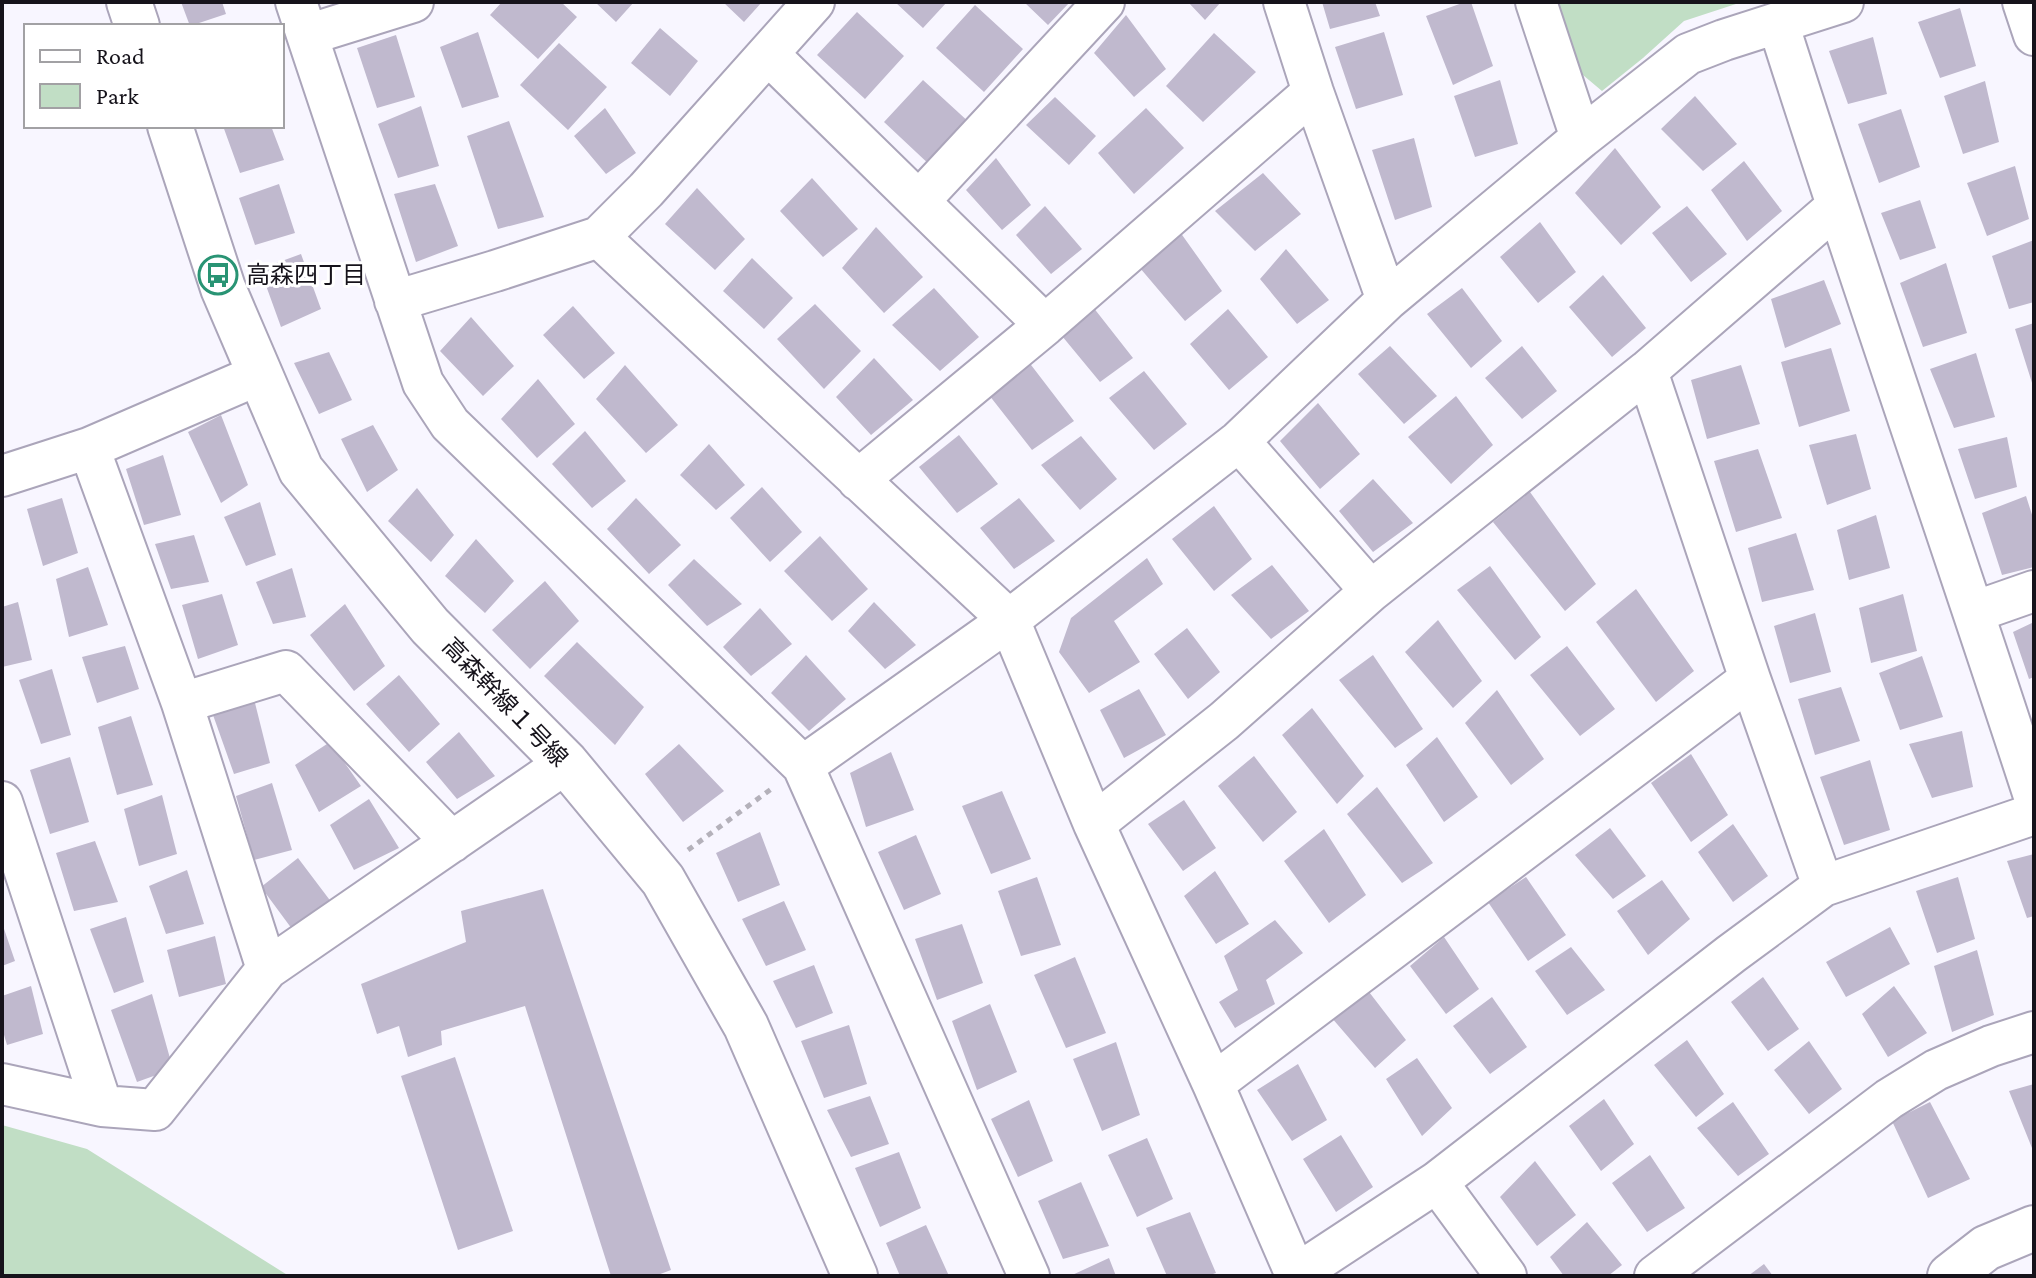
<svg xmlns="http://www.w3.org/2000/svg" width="2036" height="1278" font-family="'Crimson Pro','Noto Sans JP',serif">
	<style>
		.green { fill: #c1dec5 }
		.building { fill: #c0b9ce }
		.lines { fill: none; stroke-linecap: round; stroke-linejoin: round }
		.street-casing { stroke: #aba5ba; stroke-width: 44 }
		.secondary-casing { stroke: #aba5ba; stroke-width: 48 }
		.path { stroke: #b4b1ba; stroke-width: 5; stroke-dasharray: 6 6; stroke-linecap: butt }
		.street { stroke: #fff; stroke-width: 40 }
		.secondary { stroke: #fff; stroke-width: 44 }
		.labels { text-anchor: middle; stroke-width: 6; stroke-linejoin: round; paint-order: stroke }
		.poi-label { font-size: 24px; fill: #16131b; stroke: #fff; text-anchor: start }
		.street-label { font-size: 24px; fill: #16131b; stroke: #fff }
	</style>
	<rect width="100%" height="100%" fill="#f8f6ff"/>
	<!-- green -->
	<path class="green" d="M1556,2H1742L1684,21L1643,58L1602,91L1577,70Z
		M2,1125L87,1149L289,1276H2Z"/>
	<!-- building -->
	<path class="building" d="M181,2H222L226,14L190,26Z
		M502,2H561L577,17L538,59L490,15Z
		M595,2H634L616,22Z
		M723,2H762L744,22Z
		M895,2H947L923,28Z
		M1024,2H1070L1048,25Z
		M1188,2H1221L1205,20Z
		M1322,2H1375L1380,16L1330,29Z
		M1465,2H1471L1493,66L1453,85L1426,16Z
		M975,5L1023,49L984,92L936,48Z
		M1960,8L1976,66L1940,78L1918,22Z
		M857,12L904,56L865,99L817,55Z
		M1126,15L1166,69L1134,97L1094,53Z
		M660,28L698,61L670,96L631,63Z
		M478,32L499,97L462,108L440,47Z
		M1384,32L1403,95L1356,109L1335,47Z
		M1214,33L1256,72L1203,122L1166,86Z
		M396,35L415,97L377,108L357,48Z
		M1873,37L1887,94L1848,104L1829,51Z
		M559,43L607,87L568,130L520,85Z
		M923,80L971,124L932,167L884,122Z
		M1500,80L1518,144L1475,157L1454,96Z
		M1985,81L1999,142L1963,154L1944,96Z
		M1695,96L1737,144L1703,171L1661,129Z
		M1055,97L1096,136L1069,165L1026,125Z
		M421,106L439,166L398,178L378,124Z
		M605,108L636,153L606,174L574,136Z
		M1146,108L1184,148L1134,194L1098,153Z
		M1901,109L1920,167L1879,183L1858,124Z
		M509,121L544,217L498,229L467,136Z
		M223,126H271L284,160L240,173Z
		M1414,138L1432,207L1395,220L1372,150Z
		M1615,148L1661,207L1621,245L1575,193Z
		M996,158L1031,205L1002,230L966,190Z
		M1744,161L1782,211L1747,241L1711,190Z
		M2015,166L2029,219L1987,236L1967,183Z
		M1263,173L1301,214L1255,251L1215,211Z
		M812,178L858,229L823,257L780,211Z
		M279,184L295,233L255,245L239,198Z
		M435,184L458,246L416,262L394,194Z
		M697,188L745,239L715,270L665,224Z
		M1920,200L1936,248L1900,260L1881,213Z
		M1045,206L1082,249L1051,274L1016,235Z
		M1687,206L1727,254L1691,282L1652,233Z
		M1540,222L1576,272L1538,303L1500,257Z
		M876,227L923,277L884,313L842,268Z
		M1180,232L1222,291L1185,321L1140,268Z
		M2034,240V302L2009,309L1992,256Z
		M1286,249L1329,300L1297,324L1260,279Z
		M301,254L321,309L281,327L260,269Z
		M752,258L793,298L764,329L723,291Z
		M1946,263L1967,333L1923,347L1900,283Z
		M1603,275L1646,328L1612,357L1569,307Z
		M1824,280L1841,324L1785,348L1771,299Z
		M934,288L979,337L940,371L892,325Z
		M1462,288L1502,341L1471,368L1427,314Z
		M815,304L861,351L824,389L777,339Z
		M573,306L615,353L584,379L543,335Z
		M1093,307L1133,358L1100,382L1062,336Z
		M1228,309L1268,357L1229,390L1190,344Z
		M471,317L514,366L483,396L440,351Z
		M2034,323V386H2033L2015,329Z
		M1390,346L1437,396L1404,424L1358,374Z
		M1522,346L1557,391L1522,419L1485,378Z
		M1831,348L1850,411L1799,427L1781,362Z
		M329,352L352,400L319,414L294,363Z
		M1976,353L1995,417L1954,428L1930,369Z
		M874,358L913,400L871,435L836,397Z
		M1028,361L1074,421L1032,450L989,395Z
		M625,365L678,425L646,453L596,399Z
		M1741,365L1760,424L1707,439L1691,380Z
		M1144,371L1187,424L1154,450L1109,398Z
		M538,379L575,424L537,458L501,419Z
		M1456,396L1493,445L1451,484L1408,437Z
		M1318,403L1360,454L1320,489L1280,441Z
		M221,415L248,485L221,503L188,432Z
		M373,425L398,470L367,492L341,439Z
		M585,431L626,481L592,508L552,464Z
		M1856,434L1871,489L1827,505L1809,445Z
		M959,435L998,484L957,513L919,467Z
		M1081,436L1117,479L1080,510L1041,465Z
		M2007,437L2017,487L1975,499L1958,449Z
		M709,444L745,485L716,510L680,475Z
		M1758,449L1782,518L1736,532L1714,461Z
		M163,455L181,515L144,525L126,469Z
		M1373,479L1413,523L1373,552L1339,511Z
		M762,487L802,532L770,562L730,518Z
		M417,488L454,535L431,562L388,521Z
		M1530,492L1596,584L1565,611L1493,522Z
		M2026,496L2034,521V567L2002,575L1982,513Z
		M62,498L78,553L43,566L27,509Z
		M636,498L681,545L649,574L607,529Z
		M1019,498L1055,541L1014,569L980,528Z
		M260,502L276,555L246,566L224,517Z
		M1214,506L1252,559L1214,591L1172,539Z
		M1876,515L1890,568L1849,580L1837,530Z
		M1796,533L1814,590L1762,602L1748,548Z
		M194,535L209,582L171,589L155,544Z
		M820,536L868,589L832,621L784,571Z
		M476,539L514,581L485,613L445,576Z
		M1147,558L1163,584L1114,621L1140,662L1089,693L1059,652L1071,618Z
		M694,559L742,604L707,626L668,585Z
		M1272,565L1309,611L1271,639L1231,595Z
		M1490,566L1541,637L1515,660L1457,590Z
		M88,567L108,625L69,637L56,579Z
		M292,568L306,617L273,624L256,582Z
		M545,581L579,621L530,669L492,630Z
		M1636,589L1694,671L1656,702L1596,622Z
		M222,594L238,645L198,659L182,605Z
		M1903,594L1917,651L1871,663L1859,608Z
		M18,602L32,660L2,667V607Z
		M874,602L916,645L885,669L848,631Z
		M345,604L385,666L354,691L310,635Z
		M760,608L792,644L751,676L723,647Z
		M1815,613L1831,672L1790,683L1774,626Z
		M1438,620L1482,681L1453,708L1405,652Z
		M2034,622V677L2029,679L2013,632Z
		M1187,628L1220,672L1188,699L1154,654Z
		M577,642L644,707L615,745L544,676Z
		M125,646L139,689L97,703L82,657Z
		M1567,646L1615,709L1580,736L1530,675Z
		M806,655L846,699L809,731L771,693Z
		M1373,655L1423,729L1395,748L1339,680Z
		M1922,656L1943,717L1900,730L1879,673Z
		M52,669L71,735L41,744L19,680Z
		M399,675L440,724L409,752L366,704Z
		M1841,687L1860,741L1815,755L1798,699Z
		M1139,689L1166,735L1124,758L1100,710Z
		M1497,690L1544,759L1511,785L1465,723Z
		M254,699L270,763L234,774L213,715Z
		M1312,708L1364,776L1337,804L1282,735Z
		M131,716L153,785L117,795L98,727Z
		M1962,731L1973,787L1932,798L1909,744Z
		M459,732L495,776L457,799L426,762Z
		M1437,737L1478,797L1444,822L1406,765Z
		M330,742L361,786L319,812L295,765Z
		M679,744L724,791L683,822L645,774Z
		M891,752L914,810L866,827L850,773Z
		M1691,754L1728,815L1691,842L1651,783Z
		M1254,756L1297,812L1263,842L1218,786Z
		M70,757L89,822L50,834L30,770Z
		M1870,760L1890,830L1844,845L1820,777Z
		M272,783L292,850L254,860L236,796Z
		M1377,787L1433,863L1402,883L1347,814Z
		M1002,791L1031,859L991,874L962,806Z
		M162,795L177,854L139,866L124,809Z
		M369,799L399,848L354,870L330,825Z
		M1184,800L1216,848L1183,871L1148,824Z
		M1733,824L1768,876L1733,902L1698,852Z
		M1610,828L1646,876L1613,899L1575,855Z
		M1324,829L1366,895L1329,923L1284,861Z
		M760,832L780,885L738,902L716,853Z
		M916,835L941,894L904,910L878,852Z
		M95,841L118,902L74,911L56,853Z
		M2034,854V916L2027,918L2007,861Z
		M298,858L332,903L292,929L261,887Z
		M187,870L204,924L166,934L149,886Z
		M1215,871L1249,924L1216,944L1184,896Z
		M1037,877L1061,945L1021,956L998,891Z
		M1526,877L1566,935L1528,961L1488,902Z
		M1958,877L1975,939L1937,953L1916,891Z
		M1662,880L1690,919L1648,955L1617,911Z
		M543,889L671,1270L655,1276H611L525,1006L441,1031L442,1045L408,1057L399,1026L377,1034L361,984L466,942L461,911Z
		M784,901L806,950L766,966L742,919Z
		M126,917L144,982L114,993L90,929Z
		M1275,920L1303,953L1266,980L1275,1004L1235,1028L1219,1002L1238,990L1224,956Z
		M2,923L15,961L2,966Z
		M962,924L983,983L937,1000L915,939Z
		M1890,927L1910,964L1846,997L1826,962Z
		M215,936L226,984L179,997L167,950Z
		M1444,937L1479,989L1446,1014L1410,966Z
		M1571,947L1605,990L1567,1015L1535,971Z
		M1977,950L1994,1015L1952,1032L1934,966Z
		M1075,957L1106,1033L1066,1048L1034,975Z
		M814,965L833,1013L796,1028L773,981Z
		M1763,977L1799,1029L1768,1051L1731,1002Z
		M31,986L43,1034L7,1045L2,1028V996Z
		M1894,986L1927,1033L1888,1057L1862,1014Z
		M1366,988L1406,1040L1375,1068L1331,1017Z
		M152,994L173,1069L137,1082L111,1010Z
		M1492,997L1527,1047L1490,1074L1453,1026Z
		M990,1004L1017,1072L977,1090L952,1021Z
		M849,1025L867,1084L824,1098L801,1041Z
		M1687,1040L1724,1094L1696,1117L1654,1065Z
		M1809,1041L1842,1089L1809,1114L1774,1070Z
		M1116,1042L1140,1115L1102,1131L1073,1059Z
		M455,1057L513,1231L458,1250L401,1076Z
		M1417,1058L1452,1108L1422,1136L1386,1079Z
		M1298,1064L1327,1120L1292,1141L1257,1090Z
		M2034,1084V1153L2009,1091Z
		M870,1096L889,1144L851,1157L827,1110Z
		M1604,1099L1634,1144L1601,1171L1569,1126Z
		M1029,1100L1053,1161L1018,1177L991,1119Z
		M1733,1102L1769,1154L1738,1176L1697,1128Z
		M1930,1102L1970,1179L1928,1198L1892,1121Z
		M1341,1135L1373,1187L1336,1212L1303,1159Z
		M1147,1138L1173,1199L1137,1217L1108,1155Z
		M899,1152L921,1208L880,1227L855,1168Z
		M1650,1155L1685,1208L1647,1232L1612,1183Z
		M1535,1161L1576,1215L1537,1246L1500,1197Z
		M1081,1182L1109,1246L1063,1259L1038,1201Z
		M1190,1212L1216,1273L1207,1276H1167L1146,1228Z
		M1587,1222L1622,1265L1608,1276H1564L1550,1257Z
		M926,1225L949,1276H900L886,1243Z
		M1109,1258L1116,1276H1070Z
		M1764,1264L1773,1276H1748Z"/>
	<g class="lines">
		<defs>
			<path id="street" d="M296,2L423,383L450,424L803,766L1029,1276
				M1284,2L1313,92L1387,300
				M1536,2L1581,138
				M2023,2L2034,35
				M1778,23C1860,282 1950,538 2034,796
				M307,35L413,2
				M768,54L1045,325
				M919,201L1104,2
				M599,237L1009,620L1094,824L1213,1084L1296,1275
				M395,301L495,271L599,237L646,190L814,2
				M1647,371L1750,679L1823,886
				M1239,441L1371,591
				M89,448L182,703L267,969
				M2,476L89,448L260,374
				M858,480L1045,325L1313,92
				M1974,612L2034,591
				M182,703L286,671L452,842
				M803,766L1009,620L1239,441L1387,300L1581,138L1688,54L1724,40L1843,2
				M2,802L102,1106
				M1094,824L1224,721L1371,591L1647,371L1836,207
				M2,1084L102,1106L155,1110L267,969L566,763
				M1213,1084L1750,679
				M1437,1182L1506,1276
				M1294,1276L1437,1182L1731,954L1823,886L2034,814
				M1655,1276L1889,1099L1936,1070L1991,1046L2034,1032"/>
			<path id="secondary" d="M129,2L137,26
				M170,126L223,288L301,470L430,626L566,763L663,880L746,1026L855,1276
				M1950,1276L1986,1248L2034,1228"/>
		</defs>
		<!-- street casing -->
		<use href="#street" class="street-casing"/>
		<!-- secondary casing -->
		<use href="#secondary" class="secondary-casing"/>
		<!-- path -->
		<path class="path" d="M688,850L774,787"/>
		<!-- street -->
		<use href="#street" class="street"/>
		<!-- secondary -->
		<use href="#secondary" class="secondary"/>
	</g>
	<!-- icons -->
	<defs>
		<symbol id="bus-ring" viewBox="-11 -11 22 22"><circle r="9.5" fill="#fff" stroke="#299474" stroke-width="1.5"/><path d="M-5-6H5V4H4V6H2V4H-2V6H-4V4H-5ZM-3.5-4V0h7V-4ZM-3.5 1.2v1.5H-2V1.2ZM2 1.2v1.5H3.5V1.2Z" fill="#299474"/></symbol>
	</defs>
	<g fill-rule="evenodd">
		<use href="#bus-ring" x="196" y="253" width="44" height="44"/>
	</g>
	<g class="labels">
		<!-- poi labels -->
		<g class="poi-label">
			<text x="246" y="283">高森四丁目</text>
		</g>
		<!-- street labels -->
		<g class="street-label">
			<text transform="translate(505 702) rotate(46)" y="8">高森幹線１号線</text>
		</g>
	</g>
	<!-- border -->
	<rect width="2036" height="1278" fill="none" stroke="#16131b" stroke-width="8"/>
	<!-- legend -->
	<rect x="24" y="24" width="260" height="104" fill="#ffffff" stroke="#a2a1a4" stroke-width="2"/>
	<rect x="40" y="50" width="40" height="12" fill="#ffffff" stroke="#a2a1a4" stroke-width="2"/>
	<text x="96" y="64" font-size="24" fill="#16131b">Road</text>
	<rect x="40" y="84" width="40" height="24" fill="#c1dec5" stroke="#a2a1a4" stroke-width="2"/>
	<text x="96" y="104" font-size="24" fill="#16131b">Park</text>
</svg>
